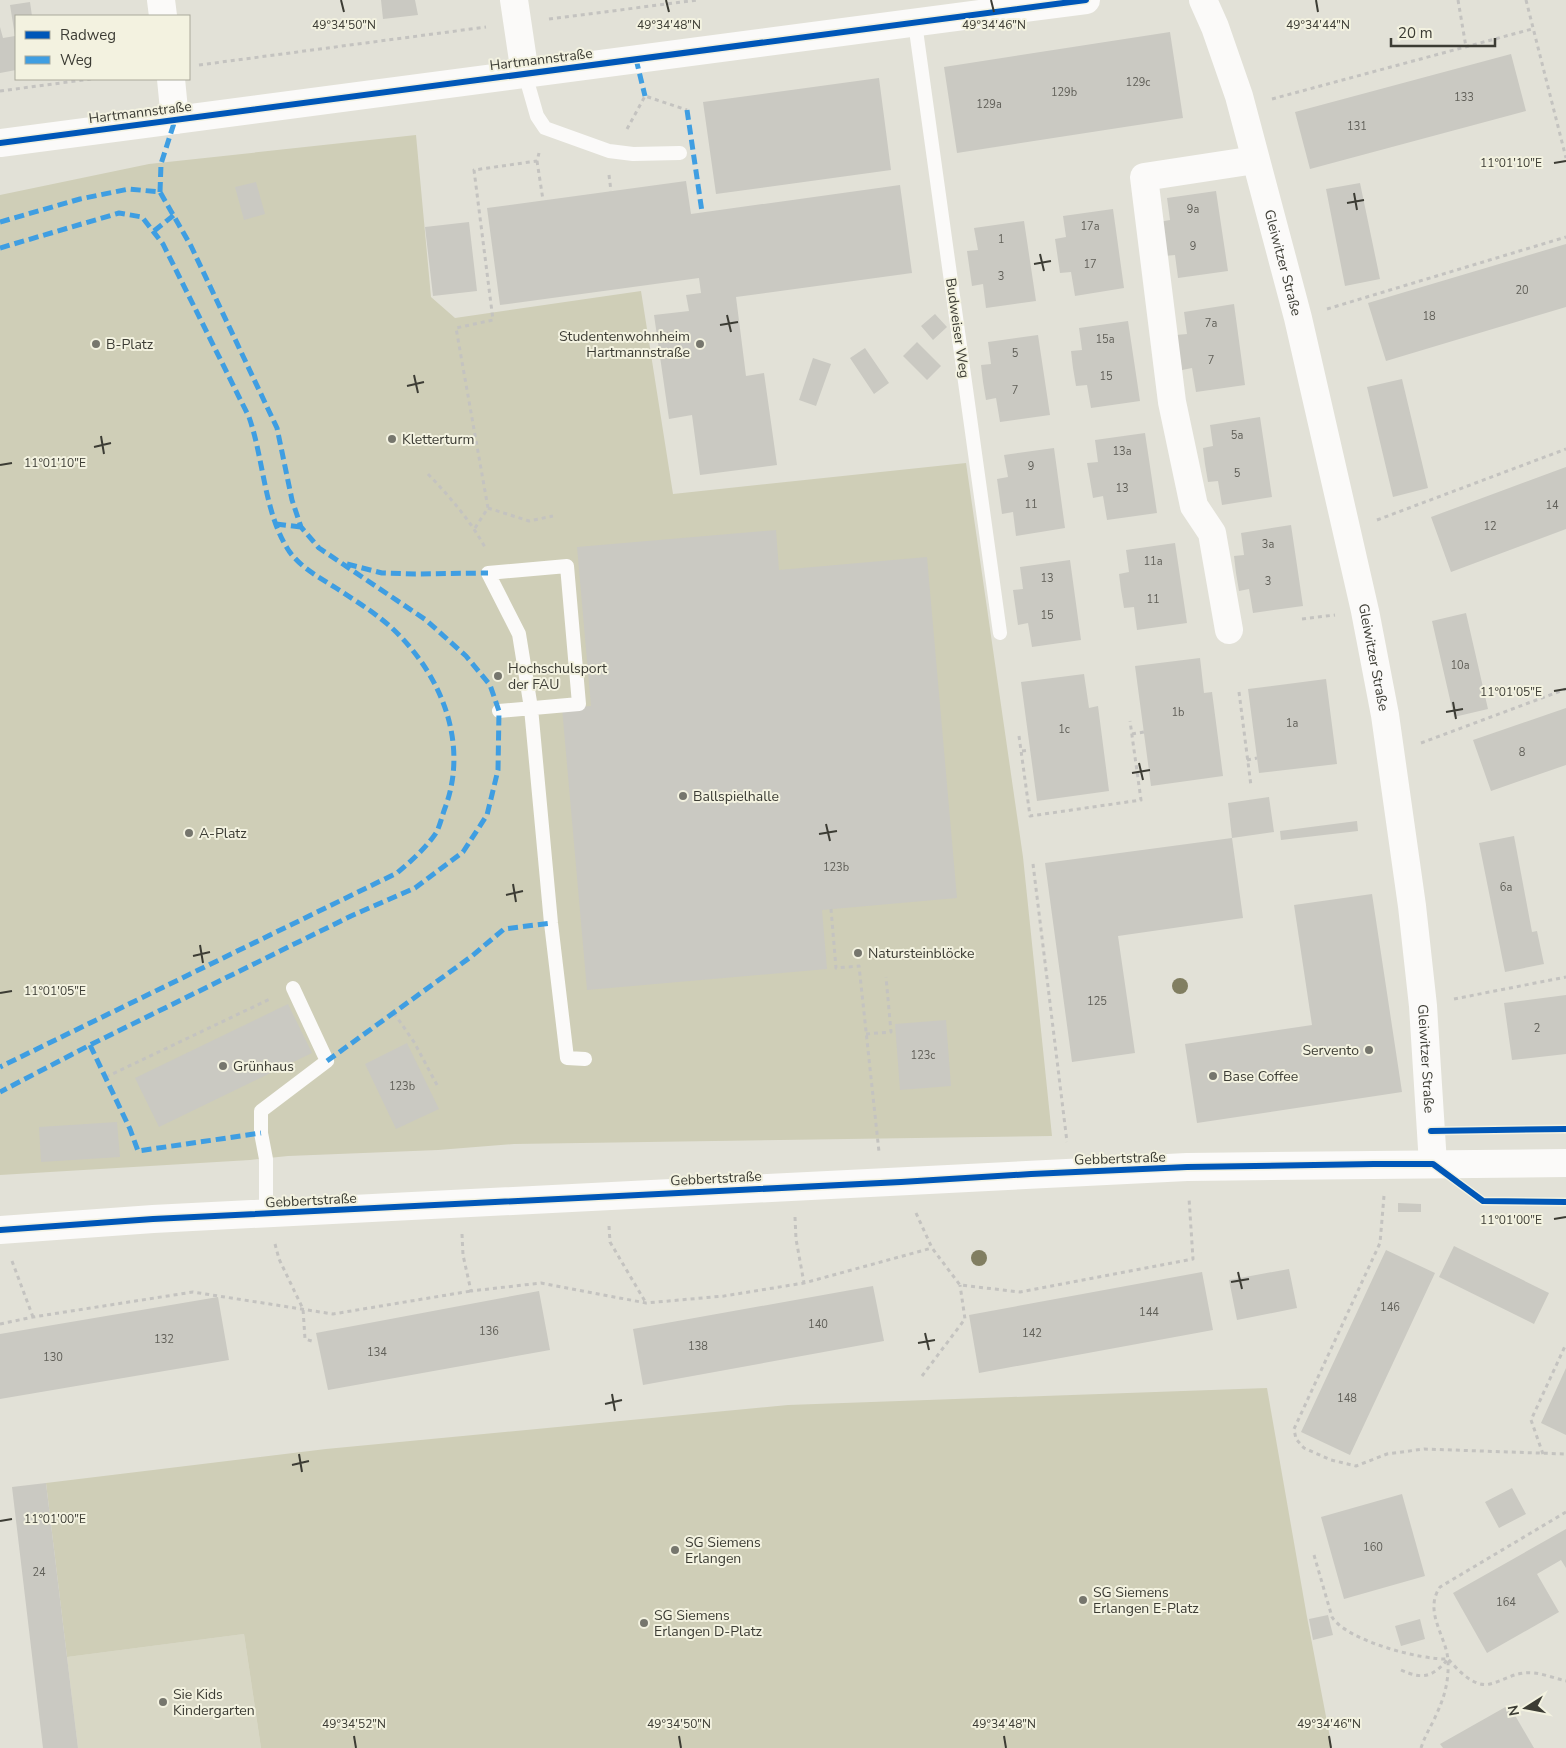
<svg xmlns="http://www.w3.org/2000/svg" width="1566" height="1748" font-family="'Nunito Sans',sans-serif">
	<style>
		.built { fill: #d8d7c5 }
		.green { fill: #cfceb7 }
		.building { fill: #cac9c2 }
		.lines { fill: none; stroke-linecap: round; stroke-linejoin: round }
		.path { stroke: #c4c3c0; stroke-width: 3; stroke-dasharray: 4 4; stroke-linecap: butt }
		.lane { stroke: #fbfaf9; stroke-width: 14 }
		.street { stroke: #fbfaf9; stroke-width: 28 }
		.secondary { stroke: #fbfaf9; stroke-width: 28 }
		.quiet { stroke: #3f9ee2; stroke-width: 5; stroke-dasharray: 10 5; stroke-linecap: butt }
		.cycleway-casing { stroke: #f3f2e0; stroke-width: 9 }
		.cycleway { stroke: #0057b8; stroke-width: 6 }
		.tree { fill: #817e61 }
		.ticks { fill: none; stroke: #3c3c34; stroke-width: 2 }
		.poi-dot { fill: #76766d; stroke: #f3f2e0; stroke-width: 2 }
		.labels { text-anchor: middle; stroke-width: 4; stroke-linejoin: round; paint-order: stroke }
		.number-label { font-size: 11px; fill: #605f58 }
		.street-label { font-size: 14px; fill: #3c3c34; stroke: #f3f2e0 }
		.poi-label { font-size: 14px; fill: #3c3c34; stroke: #f3f2e0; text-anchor: start }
		.ticks-label { font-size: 12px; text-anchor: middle; fill: #3c3c34; stroke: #f3f2e0; stroke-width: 4; stroke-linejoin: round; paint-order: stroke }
	</style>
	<rect width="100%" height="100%" fill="#e2e1d7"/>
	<!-- built -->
	<path class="built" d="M244,1634L261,1748H78L67,1657Z"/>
	<!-- green -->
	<path class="green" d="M416,135L431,297L455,318L641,291L673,494L966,463L1023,857L1052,1136L514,1144L438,1150L288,1156L250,1160L0,1175V195L149,164Z
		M1267,1388L1307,1617L1332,1748H261L244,1634L67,1657L46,1483L326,1449L788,1405Z"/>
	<!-- building -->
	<path class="building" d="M381,0H415L418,15L383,19Z
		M30,2L32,16H16V70L0,73V27L3,38L15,36L10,5Z
		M1170,32L1183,118L957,153L944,67Z
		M1511,54L1526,111L1310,169L1295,112Z
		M879,78L891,170L716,194L703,102Z
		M686,181L691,214L900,185L912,273L736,297L746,376L764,373L777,465L700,475L692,415L669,419L654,315L689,311L686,295L701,293L699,278L500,305L487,208Z
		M256,182L265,214L244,220L235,187Z
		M1360,183L1380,279L1345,286L1326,189Z
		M1216,191L1228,271L1178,278L1175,255L1164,256L1159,222L1170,220L1167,198Z
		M1113,209L1124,288L1075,296L1071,272L1060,273L1055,239L1066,237L1063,216Z
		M1024,221L1036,301L986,308L983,284L972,286L967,251L978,250L974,228Z
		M469,222L477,291L433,296L425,227Z
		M1566,244V307L1386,361L1368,303Z
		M1234,304L1245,385L1196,392L1192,368L1182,370L1176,335L1187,334L1184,312Z
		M935,314L947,327L933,340L921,326Z
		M1128,321L1140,401L1091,408L1087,385L1076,386L1073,368L1071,351L1082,350L1079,328Z
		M1038,335L1050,415L1000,422L996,398L986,400L983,382L981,365L991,364L988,342Z
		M917,342L941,366L927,380L903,356Z
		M865,348L889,383L874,394L850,358Z
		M813,358L831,364L816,406L799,400Z
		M1402,379L1428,488L1393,497L1367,387Z
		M1260,417L1272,497L1222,505L1218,481L1208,482L1205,464L1203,448L1213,446L1210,425Z
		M1145,433L1157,513L1107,520L1103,496L1093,498L1087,463L1098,462L1095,440Z
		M1054,448L1065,528L1016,536L1013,512L1002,514L997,479L1008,477L1004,455Z
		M1566,467V529L1451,572L1431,517Z
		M1291,525L1303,606L1253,613L1249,589L1239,591L1236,573L1234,556L1244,555L1241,533Z
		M776,530L779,570L927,557L957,898L822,910L827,969L587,990L562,708L591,706L577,547Z
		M1175,543L1187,623L1137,630L1134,607L1124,608L1121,590L1119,574L1129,572L1126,550Z
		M1070,560L1081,640L1032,647L1028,623L1018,625L1013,590L1023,589L1020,567Z
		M1466,613L1488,709L1454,717L1432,621Z
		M1200,658L1204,693L1212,692L1223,776L1151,786L1135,666Z
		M1084,674L1089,708L1098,706L1109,791L1037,801L1021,682Z
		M1326,679L1337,764L1259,773L1248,689Z
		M1566,708V765L1491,791L1473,740Z
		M1269,797L1274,832L1232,838L1228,803Z
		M1357,821L1358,831L1281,840L1280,831Z
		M1514,836L1532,932L1537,931L1544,964L1505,972L1479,843Z
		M1232,838L1243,918L1118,936L1135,1053L1072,1062L1045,863Z
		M1372,894L1402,1092L1197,1123L1185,1044L1312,1025L1294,905Z
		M1566,995V1054L1512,1060L1504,1003Z
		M288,1004L312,1053L159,1127L135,1078Z
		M946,1020L951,1086L900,1090L895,1024Z
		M407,1043L439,1109L396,1129L365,1064Z
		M117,1122L120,1157L41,1162L39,1127Z
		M1398,1203L1421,1204V1212H1398Z
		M1454,1246L1549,1293L1534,1324L1439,1277Z
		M1386,1250L1435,1273L1350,1455L1301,1432Z
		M1289,1269L1297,1308L1237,1320L1229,1280Z
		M1202,1272L1213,1330L979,1373L969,1315Z
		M873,1286L884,1341L643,1385L633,1329Z
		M539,1291L550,1350L328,1390L316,1333Z
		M218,1297L229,1360L0,1399V1334Z
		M1566,1368V1435L1541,1423Z
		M46,1483L67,1657L78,1748H43L12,1487Z
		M1512,1488L1526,1514L1499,1528L1485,1502Z
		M1402,1494L1425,1576L1344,1599L1321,1517Z
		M1566,1529V1568L1561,1560L1537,1574L1559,1612L1487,1653L1453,1593Z
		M1328,1615L1333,1635L1313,1640L1309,1619Z
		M1420,1619L1425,1639L1401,1646L1395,1626Z
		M1509,1705L1534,1748H1443L1440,1744Z"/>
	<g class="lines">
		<!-- path -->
		<path class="path" d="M1458,0L1466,47
			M1526,0L1566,158
			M549,19L698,0
			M199,65L486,27
			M0,91L91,79
			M1272,99L1532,29
			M627,129L645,96L687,110
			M537,161L543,200
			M609,175L611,191
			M1327,309L1566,237
			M428,474C450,497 470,520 486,549
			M488,508L529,521L553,516
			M1377,520L1566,449
			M475,528L488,508L456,328L493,320L474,170L537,161L539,153
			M1302,619L1335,615
			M1239,692L1251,786
			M1132,734L1144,732
			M1019,736L1030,816L1141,800L1130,721
			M1421,743L1566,689
			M1022,751L1030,750
			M1247,760L1257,758
			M1033,864L1067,1142
			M831,909L836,968L859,966L879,1152
			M1454,999L1566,977
			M394,1013L414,1042L437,1085
			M866,1034L891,1032L886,977
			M106,1077L270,999
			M1384,1196L1380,1243L1294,1429L1296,1439L1304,1448L1331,1460L1356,1466L1387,1454L1424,1449L1566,1454
			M916,1213L932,1248L960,1285L1020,1292L1193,1259L1189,1198
			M795,1217L796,1239L804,1283
			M609,1226L610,1242L646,1303
			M462,1234L463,1255L471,1291L541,1283L646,1303L724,1296L804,1283L932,1248
			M275,1244L279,1259L303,1309L305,1339L315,1342
			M12,1261L33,1317
			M0,1324L33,1317L193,1292L333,1314L471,1291
			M922,1376L965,1319L960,1285
			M1543,1454L1531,1420L1566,1344
			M1314,1555L1332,1617C1347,1641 1421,1660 1448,1659C1458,1670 1474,1688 1490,1684C1502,1681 1512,1674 1524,1673C1537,1671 1553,1678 1566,1681
			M1401,1670C1423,1680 1433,1677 1448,1659
			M1421,1748C1425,1735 1432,1725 1437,1713C1445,1696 1449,1679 1448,1661C1447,1637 1423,1612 1440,1587L1566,1512"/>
		<!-- lane -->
		<path class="lane" d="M915,23L1000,633
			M525,74L537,116L545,128L609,151L633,154L680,153
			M499,711L579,704L567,566L488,573L519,634L531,708L551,923L567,1058L585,1059
			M266,1215V1159L261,1133V1111L327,1061L293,988"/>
		<!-- street -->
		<g class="street">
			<path d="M161,0L163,16"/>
			<path d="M514,0L525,74"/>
			<path id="s1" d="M1203,0L1215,27L1239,96L1298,318L1365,611L1385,715L1412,906L1423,1006L1433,1164"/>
			<path d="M171,79L175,120"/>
			<path d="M1229,630L1212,533L1194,506L1172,402L1144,177L1255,160"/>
		</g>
		<!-- secondary -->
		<path class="secondary" d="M0,143L1086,0
			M0,1230L153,1219L1187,1167L1566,1163"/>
		<!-- quiet -->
		<path class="quiet" d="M636,59L645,96
			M687,110L702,212
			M160,192L161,164L175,120
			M0,222L80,199L129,189L160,192L191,246L277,428L292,500L301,527L319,548L426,620L466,656L490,685L499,711L498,770L487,815L463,852L415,888L351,916L90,1045L0,1092
			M154,231L174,215
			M0,248L119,213L142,217L163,244L249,417C264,460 264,513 289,551C301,568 319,577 336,588C356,601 377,614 394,630C442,676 469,744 445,808C442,816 440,826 436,833C425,849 411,861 397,873L0,1067
			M276,524L301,527
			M347,564L382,573L415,574L488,573
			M90,1045L130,1129L138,1151L261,1133
			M327,1061L472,956L504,929L551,923"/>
		<defs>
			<path id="cycleway" d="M0,143L1086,0
				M1431,1131L1566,1129
				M0,1230L153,1219L901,1182L1031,1174L1187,1167L1374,1164H1433L1483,1201L1566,1202"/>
		</defs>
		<!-- cycleway casing -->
		<use href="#cycleway" class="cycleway-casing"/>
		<!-- cycleway -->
		<use href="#cycleway" class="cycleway"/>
	</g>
	<!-- trees -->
	<g class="tree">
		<circle cx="1180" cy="986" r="8"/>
		<circle cx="979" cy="1258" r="8"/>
	</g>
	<!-- ticks -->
	<path class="ticks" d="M341,0L344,12M666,0L669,12M991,0L994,12M1316,0L1318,12M1554,163L1566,161M1354,193L1357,210M1347,203L1364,200M1040,254L1044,271M1034,264L1051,261M727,315L731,332M720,325L738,322M414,375L418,393M407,386L424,382M101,436L104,454M94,447L111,443M0,465L12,463M1554,691L1566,689M1453,702L1456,719M1446,712L1463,709M1139,763L1143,780M1132,773L1150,770M826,824L830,841M819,834L837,831M513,884L516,902M506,895L523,891M200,945L203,963M193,956L210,952M0,993L12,991M1554,1219L1566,1217M1238,1272L1242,1289M1231,1282L1249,1279M925,1333L929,1350M918,1343L935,1340M612,1394L615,1411M605,1404L622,1400M299,1454L302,1472M292,1465L309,1461M0,1521L12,1519M354,1736L356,1748M679,1736L681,1748M1004,1736L1006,1748M1329,1736L1331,1748"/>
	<!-- markers -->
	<g class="poi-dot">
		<circle cx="96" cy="344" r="5"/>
		<circle cx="700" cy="344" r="5"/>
		<circle cx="392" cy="439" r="5"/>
		<circle cx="498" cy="676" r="5"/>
		<circle cx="683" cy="796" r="5"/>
		<circle cx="189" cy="833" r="5"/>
		<circle cx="858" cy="953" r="5"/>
		<circle cx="1369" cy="1050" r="5"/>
		<circle cx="223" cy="1066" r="5"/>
		<circle cx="1213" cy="1076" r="5"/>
		<circle cx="675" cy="1550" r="5"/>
		<circle cx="1083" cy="1600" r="5"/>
		<circle cx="644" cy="1623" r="5"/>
		<circle cx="163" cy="1702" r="5"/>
	</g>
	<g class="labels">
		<!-- number labels -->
		<g class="number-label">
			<text x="1138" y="86">129c</text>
			<text x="1064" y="96">129b</text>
			<text x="1464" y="101">133</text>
			<text x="989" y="108">129a</text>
			<text x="1357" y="130">131</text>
			<text x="1193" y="213">9a</text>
			<text x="1090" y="230">17a</text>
			<text x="1001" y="243">1</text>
			<text x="1193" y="250">9</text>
			<text x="1090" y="268">17</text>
			<text x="1001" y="280">3</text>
			<text x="1522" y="294">20</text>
			<text x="1429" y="320">18</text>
			<text x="1211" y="327">7a</text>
			<text x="1105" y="343">15a</text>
			<text x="1015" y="357">5</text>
			<text x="1211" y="364">7</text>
			<text x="1106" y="380">15</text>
			<text x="1015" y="394">7</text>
			<text x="1237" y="439">5a</text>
			<text x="1122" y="455">13a</text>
			<text x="1031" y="470">9</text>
			<text x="1237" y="477">5</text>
			<text x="1122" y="492">13</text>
			<text x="1031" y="508">11</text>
			<text x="1552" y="509">14</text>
			<text x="1490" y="530">12</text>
			<text x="1268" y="548">3a</text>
			<text x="1153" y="565">11a</text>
			<text x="1047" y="582">13</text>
			<text x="1268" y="585">3</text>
			<text x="1153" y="603">11</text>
			<text x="1047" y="619">15</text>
			<text x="1460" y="669">10a</text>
			<text x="1178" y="716">1b</text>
			<text x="1292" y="727">1a</text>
			<text x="1064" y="733">1c</text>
			<text x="1522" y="756">8</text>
			<text x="836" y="871">123b</text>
			<text x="1506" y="891">6a</text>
			<text x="1097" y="1005">125</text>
			<text x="1537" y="1032">2</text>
			<text x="923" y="1059">123c</text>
			<text x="402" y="1090">123b</text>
			<text x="1390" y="1311">146</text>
			<text x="1149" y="1316">144</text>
			<text x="818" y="1328">140</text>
			<text x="489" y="1335">136</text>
			<text x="1032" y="1337">142</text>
			<text x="164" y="1343">132</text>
			<text x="698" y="1350">138</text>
			<text x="377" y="1356">134</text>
			<text x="53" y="1361">130</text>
			<text x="1347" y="1402">148</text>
			<text x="1373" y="1551">160</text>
			<text x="39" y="1576">24</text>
			<text x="1506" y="1606">164</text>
		</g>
		<!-- street labels -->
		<g class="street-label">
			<text transform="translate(541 59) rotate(-7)" y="5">Hartmannstraße</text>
			<text transform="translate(140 112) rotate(-7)" y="5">Hartmannstraße</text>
			<text dy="5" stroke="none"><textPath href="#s1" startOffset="275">Gleiwitzer Straße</textPath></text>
			<text transform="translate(958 328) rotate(82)" y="5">Budweiser Weg</text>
			<text dy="5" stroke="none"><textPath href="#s1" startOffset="680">Gleiwitzer Straße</textPath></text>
			<text dy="5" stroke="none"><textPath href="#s1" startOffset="1085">Gleiwitzer Straße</textPath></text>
			<text transform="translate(1120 1158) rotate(-2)" y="5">Gebbertstraße</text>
			<text transform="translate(716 1178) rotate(-3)" y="5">Gebbertstraße</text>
			<text transform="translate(311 1200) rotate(-3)" y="5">Gebbertstraße</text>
		</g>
		<!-- poi labels -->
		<g class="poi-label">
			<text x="690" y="341" text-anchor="end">Studentenwohnheim<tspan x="690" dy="16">Hartmannstraße</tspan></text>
			<text x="106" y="349">B-Platz</text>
			<text x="402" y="444">Kletterturm</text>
			<text x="508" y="673">Hochschulsport<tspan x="508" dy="16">der FAU</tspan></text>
			<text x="693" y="801">Ballspielhalle</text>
			<text x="199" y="838">A-Platz</text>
			<text x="868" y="958">Natursteinblöcke</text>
			<text x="1359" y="1055" text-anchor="end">Servento</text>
			<text x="233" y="1071">Grünhaus</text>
			<text x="1223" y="1081">Base Coffee</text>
			<text x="685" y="1547">SG Siemens<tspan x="685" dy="16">Erlangen</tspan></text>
			<text x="1093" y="1597">SG Siemens<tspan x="1093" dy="16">Erlangen E-Platz</tspan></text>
			<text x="654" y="1620">SG Siemens<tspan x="654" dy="16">Erlangen D-Platz</tspan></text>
			<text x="173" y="1699">Sie Kids<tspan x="173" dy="16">Kindergarten</tspan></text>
		</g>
	</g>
	<g class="ticks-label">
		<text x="344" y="29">49°34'50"N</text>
		<text x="669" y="29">49°34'48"N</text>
		<text x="994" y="29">49°34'46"N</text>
		<text x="1318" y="29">49°34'44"N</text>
		<text x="1511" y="167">11°01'10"E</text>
		<text x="55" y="467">11°01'10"E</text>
		<text x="1511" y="696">11°01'05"E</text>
		<text x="55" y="995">11°01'05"E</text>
		<text x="1511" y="1224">11°01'00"E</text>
		<text x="55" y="1523">11°01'00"E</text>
		<text x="354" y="1728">49°34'52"N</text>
		<text x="679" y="1728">49°34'50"N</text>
		<text x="1004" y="1728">49°34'48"N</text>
		<text x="1329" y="1728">49°34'46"N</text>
	</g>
	<!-- legend -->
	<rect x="15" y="15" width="175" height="65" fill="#f3f2e0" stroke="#aaa99b"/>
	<rect x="25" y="31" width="25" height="8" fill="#0057b8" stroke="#aaa99b"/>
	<text x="60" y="40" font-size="15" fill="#3c3c34">Radweg</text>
	<rect x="25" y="56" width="25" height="8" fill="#3f9ee2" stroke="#aaa99b"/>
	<text x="60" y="65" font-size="15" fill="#3c3c34">Weg</text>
	<!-- north arrow -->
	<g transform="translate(1526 1708) rotate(259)" stroke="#f3f2e0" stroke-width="4" paint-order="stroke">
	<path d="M0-4L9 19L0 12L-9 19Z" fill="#3c3c34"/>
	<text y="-8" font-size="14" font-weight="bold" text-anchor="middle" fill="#3c3c34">N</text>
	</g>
	<!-- scale -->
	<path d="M1391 38v8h104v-8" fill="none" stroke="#3c3c34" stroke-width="2.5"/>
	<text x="1398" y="38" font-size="15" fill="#3c3c34" stroke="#f3f2e0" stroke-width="4" paint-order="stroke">20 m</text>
</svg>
